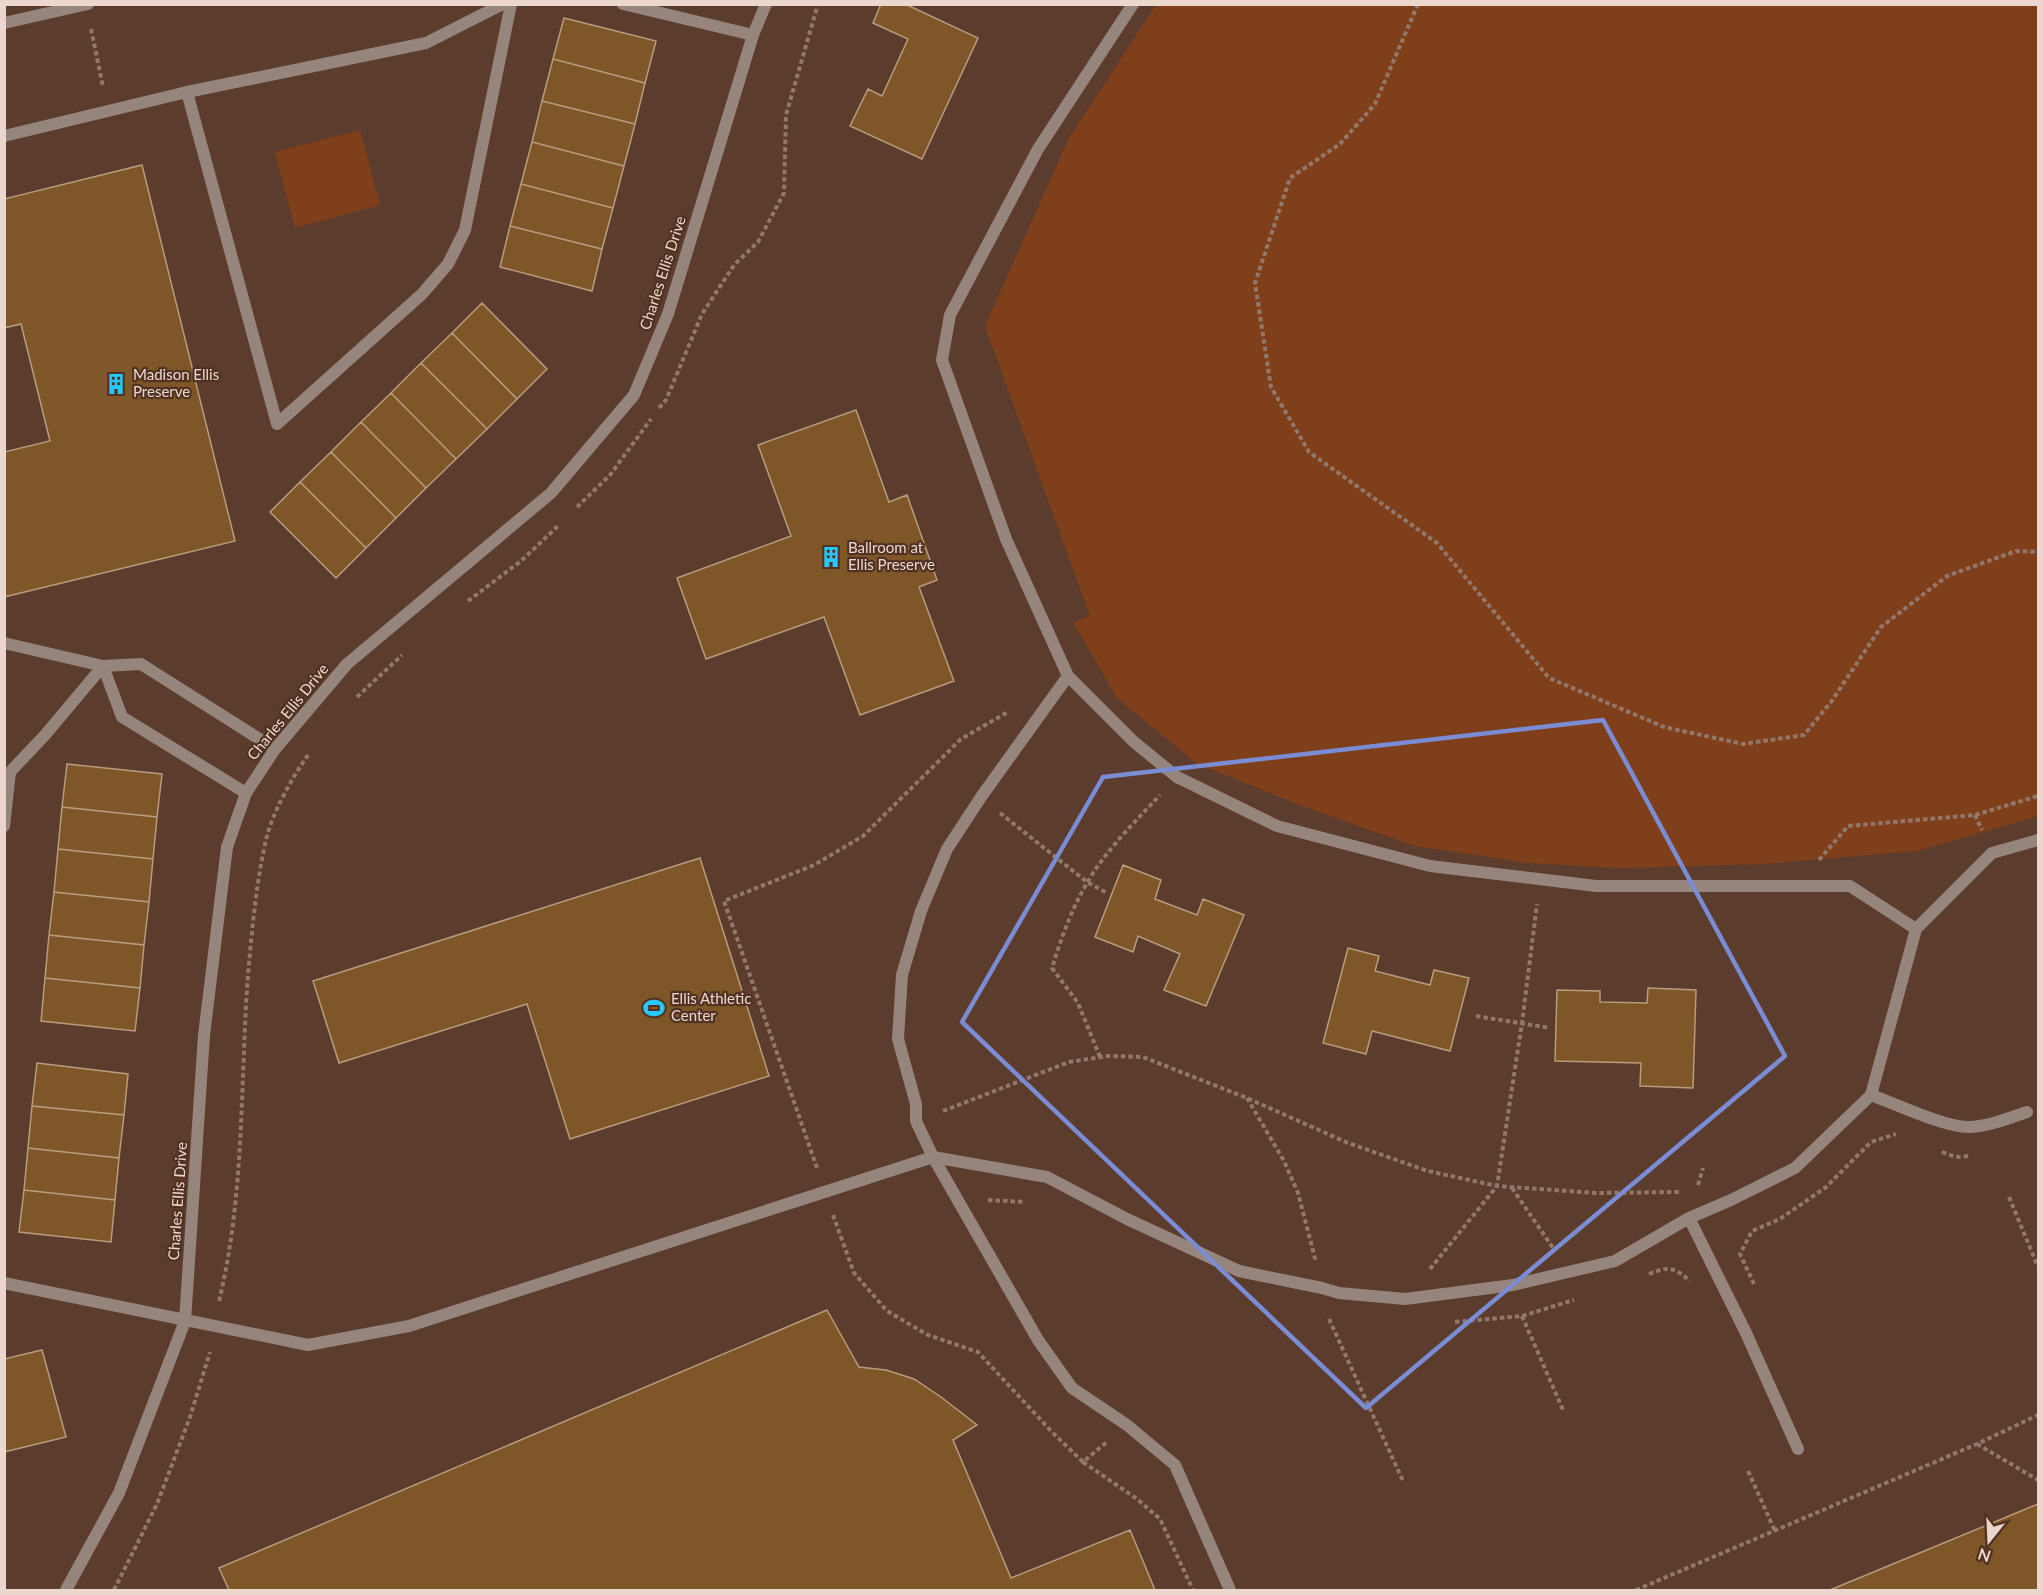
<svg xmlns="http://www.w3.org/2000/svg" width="2043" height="1595" font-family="Lato,sans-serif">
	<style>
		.green { fill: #7f3f1b }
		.building { fill: #7f5627; stroke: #b89c7f; stroke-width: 1.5 }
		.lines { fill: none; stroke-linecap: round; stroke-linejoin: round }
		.path { stroke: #93776a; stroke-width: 4; stroke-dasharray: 4.5 3; stroke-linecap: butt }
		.lane { stroke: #95857d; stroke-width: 12 }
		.street { stroke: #95857d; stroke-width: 12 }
		.marked { fill: none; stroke: #7a8cd4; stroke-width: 4.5; stroke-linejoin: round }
		.labels { text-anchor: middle; stroke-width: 4.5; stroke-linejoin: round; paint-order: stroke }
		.street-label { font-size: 15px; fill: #ebd7ce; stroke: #513222 }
		.poi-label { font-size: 15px; fill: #ebd7ce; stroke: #513222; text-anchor: start }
	</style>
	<rect width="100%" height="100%" fill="#5c3c2c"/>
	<!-- green -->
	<path class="green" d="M1156,5H2038V816L1917,851L1763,864L1620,868L1527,863L1415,846L1302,806L1196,763L1117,698L1073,622L1090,616L985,326L1069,138Z
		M360,130L380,205L295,228L275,152Z"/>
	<!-- building -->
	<path class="building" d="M881,4H905L978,38L922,159L850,126L868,89L882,96L908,39L873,23Z
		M564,18L656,41L645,83L553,59Z
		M553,59L645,83L635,124L542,101Z
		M542,101L635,124L624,166L532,142Z
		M532,142L624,166L613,208L521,184Z
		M142,165L235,541L4,597V452L50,441L21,324L4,328V199Z
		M521,184L613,208L602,249L510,226Z
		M510,226L602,249L592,291L500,267Z
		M482,303L547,369L517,399L452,333Z
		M452,333L517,399L487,429L421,363Z
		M421,363L487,429L456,459L391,393Z
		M391,393L456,459L426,488L361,422Z
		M856,410L889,502L907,495L937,580L919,587L954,681L860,715L824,617L706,659L677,578L791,536L758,445Z
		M361,422L426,488L396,518L331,452Z
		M331,452L396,518L366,548L300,482Z
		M300,482L366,548L336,578L270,512Z
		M67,764L162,774L157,817L62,807Z
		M62,807L157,817L153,859L58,849Z
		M58,849L153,859L149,902L54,892Z
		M700,858L769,1076L570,1139L527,1004L339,1063L313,981Z
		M1123,865L1161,880L1155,899L1197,915L1203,899L1244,915L1206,1006L1164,990L1180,954L1138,936L1133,952L1095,937Z
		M54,892L149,902L144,945L49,935Z
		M49,935L144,945L140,988L45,978Z
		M1348,948L1379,956L1375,971L1430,985L1434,970L1469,978L1450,1051L1372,1031L1366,1054L1323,1043Z
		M45,978L140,988L135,1031L41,1021Z
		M1648,988L1696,990L1693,1088L1640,1086L1641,1063L1555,1061L1557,990L1600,991V1002L1647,1003Z
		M37,1063L128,1074L124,1115L32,1106Z
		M32,1106L124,1115L119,1158L28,1148Z
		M28,1148L119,1158L115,1200L24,1190Z
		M24,1190L115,1200L111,1242L19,1232Z
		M827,1310L859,1367L886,1370L914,1379L941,1397L977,1425L953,1440L1011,1578L1130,1530L1155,1590H229L219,1568Z
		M42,1350L66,1437L4,1452V1359Z
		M2038,1504V1590H1830Z"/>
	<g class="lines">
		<!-- path -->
		<path class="path" d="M1418,4L1375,104L1340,144L1290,178L1255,283L1271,387L1309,452L1437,543L1549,678L1664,727L1743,744L1804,735L1831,702L1881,627L1947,576L2016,551L2038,552
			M91,29L103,87
			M659,408L666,400L702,314L734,265L758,242L784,193L786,115L818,4
			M577,507L610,475L651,419
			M468,601L521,561L559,525
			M357,697L402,655
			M1000,813L1087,882L1107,893
			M1975,815L1982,830
			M1819,860L1848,826L1975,815L2038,796
			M1476,1016L1550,1028
			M1100,1057L1078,1003L1052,968C1061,939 1071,910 1087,883C1106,850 1134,823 1160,795
			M1247,1098L1284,1161L1298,1193L1316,1262
			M943,1111L1069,1062L1108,1056L1143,1057L1247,1098L1348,1143L1428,1171L1497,1186L1596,1193L1679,1192
			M1942,1152L1956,1157L1969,1156
			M817,1168L724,901L814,865L863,836L961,739L1008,712
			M1698,1185L1703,1168
			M1512,1188L1553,1248
			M2009,1197L2038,1267
			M988,1200L1025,1202
			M833,1215L854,1273L887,1311L928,1335L978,1352L1051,1431L1083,1462L1108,1441
			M1430,1269L1497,1186L1522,1023L1537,904
			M1649,1274C1669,1266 1674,1267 1690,1281
			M1754,1284L1740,1254L1752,1231L1780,1219L1826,1187L1871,1142L1896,1134
			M219,1301C245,1195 240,1083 248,975C252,930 256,884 266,840C272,813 292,778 308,755
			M1522,1316L1564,1412
			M1329,1319L1403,1481
			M1455,1322L1522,1316L1574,1300
			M1977,1444L2038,1480
			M1083,1462L1137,1499L1160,1519L1193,1590
			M1748,1471L1775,1531
			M114,1590L157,1504L190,1417L210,1352
			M1636,1590L1977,1444L2038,1415"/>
		<!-- lane -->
		<path class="lane" d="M623,4L753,35
			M1133,4L1038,149L950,315L942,360L1006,539L1068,676L1134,742L1177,777L1277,826L1430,866L1596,886H1850L1916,929
			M187,92L277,424L422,294L448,264L465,230L511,4
			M4,136L187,92L426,43L503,4
			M4,643L103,666L141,664L275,749
			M103,666L122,717L246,793
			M1068,676L981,797L947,849L921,911L902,975L898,1039L916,1104V1121L933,1157L1038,1340L1072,1388L1127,1425L1175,1465L1230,1590
			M4,826L10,772L45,735L103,666
			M1871,1095C1896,1104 1944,1127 1968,1127C1988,1127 2009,1118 2027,1112
			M1689,1218L1746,1333L1798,1449
			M4,1283L308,1345L409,1326L933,1157L1047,1177L1127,1219L1239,1271L1322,1288L1339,1293L1405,1299L1513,1285L1615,1261L1689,1218L1731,1200L1795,1168L1871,1095L1916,929L1992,853L2038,840"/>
		<!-- street -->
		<path class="street" d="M4,23L88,4
			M66,1590L119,1493L185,1321L204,1035L227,847L246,793L275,749L347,664L551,493L634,395L668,314L753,35L766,4"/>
	</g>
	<!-- marked area -->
	<path class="marked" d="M1603,720L1785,1056L1366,1408L962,1022L1103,777Z"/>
	<!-- icons -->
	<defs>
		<symbol id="building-bare" viewBox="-9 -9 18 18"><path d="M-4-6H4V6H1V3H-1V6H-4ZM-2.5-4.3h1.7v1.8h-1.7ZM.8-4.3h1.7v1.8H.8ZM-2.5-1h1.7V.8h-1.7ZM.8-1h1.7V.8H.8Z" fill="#27c8fe" stroke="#513222" stroke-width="2.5" paint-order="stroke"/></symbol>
		<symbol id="stadium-bare" viewBox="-9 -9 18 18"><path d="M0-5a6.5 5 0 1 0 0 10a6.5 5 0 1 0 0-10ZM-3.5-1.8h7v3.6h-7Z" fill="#27c8fe" stroke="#513222" stroke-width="2.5" paint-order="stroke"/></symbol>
	</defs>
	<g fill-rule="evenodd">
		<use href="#building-bare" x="101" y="369" width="30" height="30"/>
		<use href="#building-bare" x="816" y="542" width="30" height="30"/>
		<use href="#stadium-bare" x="639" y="993" width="30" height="30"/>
	</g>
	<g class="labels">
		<!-- street labels -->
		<g class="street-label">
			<text transform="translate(663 273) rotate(-72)" y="5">Charles Ellis Drive</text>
			<text transform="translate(288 712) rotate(-51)" y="5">Charles Ellis Drive</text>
			<text transform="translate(178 1201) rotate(-86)" y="5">Charles Ellis Drive</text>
		</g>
		<!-- poi labels -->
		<g class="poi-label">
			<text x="133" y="380">Madison Ellis<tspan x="133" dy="17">Preserve</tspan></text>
			<text x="848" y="553">Ballroom at<tspan x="848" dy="17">Ellis Preserve</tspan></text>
			<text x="671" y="1004">Ellis Athletic<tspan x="671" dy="17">Center</tspan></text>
		</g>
	</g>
	<!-- border -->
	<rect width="2043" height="1595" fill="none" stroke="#ebd7ce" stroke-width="12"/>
	<!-- north arrow -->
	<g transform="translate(1989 1541) rotate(198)" stroke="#513222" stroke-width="4.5" paint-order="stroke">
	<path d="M0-4.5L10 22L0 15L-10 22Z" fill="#ebd7ce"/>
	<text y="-9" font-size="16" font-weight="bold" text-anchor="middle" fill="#ebd7ce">N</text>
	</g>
</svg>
